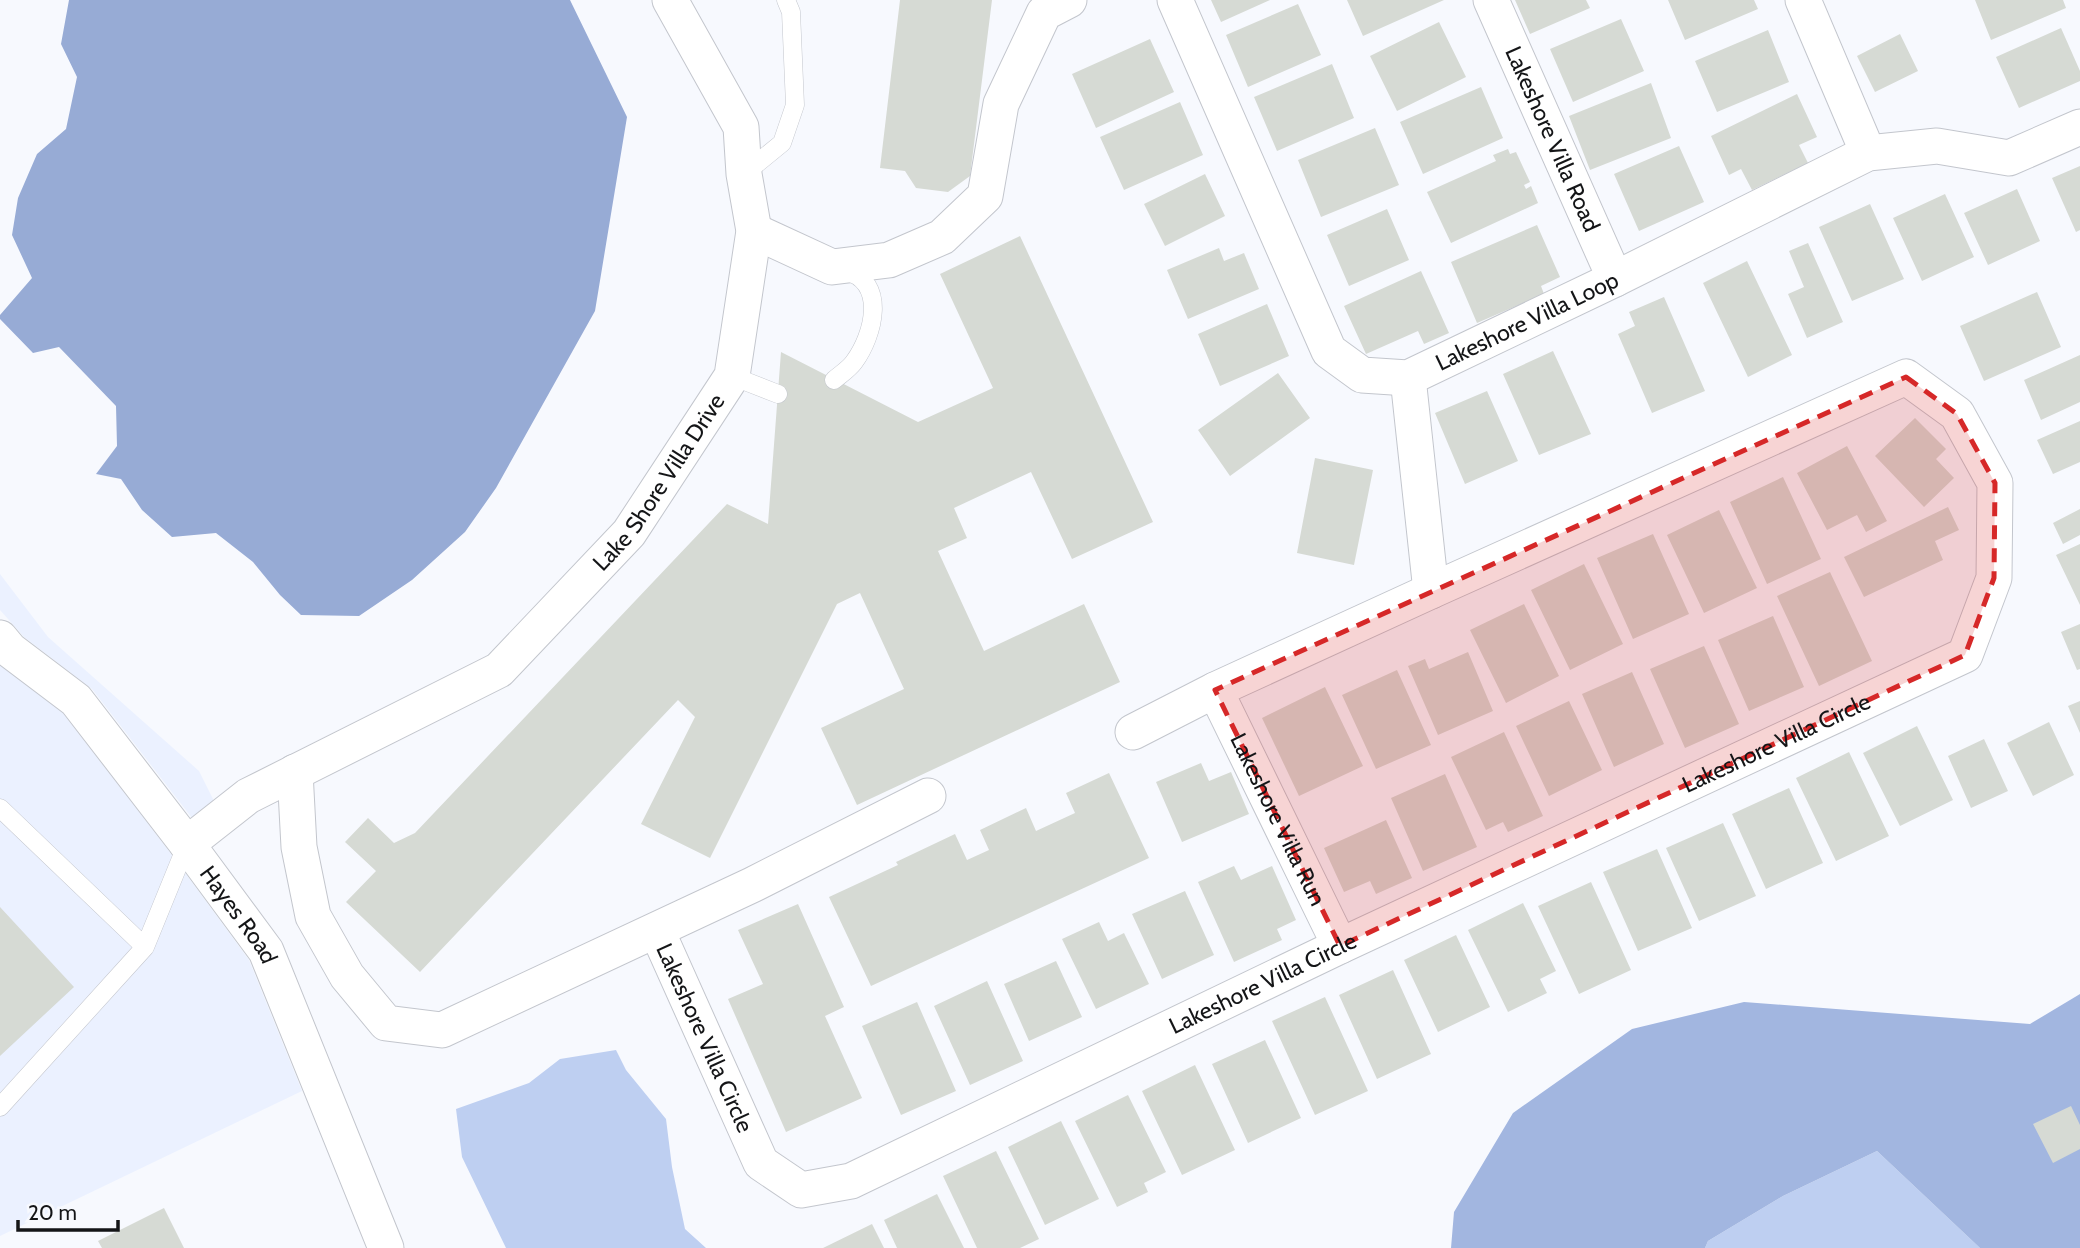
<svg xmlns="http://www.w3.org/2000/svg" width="2080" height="1248" font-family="Cabin,sans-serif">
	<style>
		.built { fill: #ebf1ff }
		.green { fill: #becff1 }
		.forest { fill: #a2b6e0 }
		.water { fill: #97abd5 }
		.building { fill: #d6dad4 }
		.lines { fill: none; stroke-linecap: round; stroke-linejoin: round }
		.service-casing { stroke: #c3c6cd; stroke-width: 19 }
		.minor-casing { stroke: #c3c6cd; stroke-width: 37 }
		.service { stroke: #fff; stroke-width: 18 }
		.minor { stroke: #fff; stroke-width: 35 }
		.marked { fill: #d62828; fill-opacity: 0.2; stroke: #d62828; stroke-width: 5; stroke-dasharray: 14 9; stroke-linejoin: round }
		.labels { text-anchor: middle; stroke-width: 7; stroke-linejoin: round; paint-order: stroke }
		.street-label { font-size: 23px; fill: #141517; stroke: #f7f9fe }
	</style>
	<rect width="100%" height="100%" fill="#f7f9fe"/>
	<!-- built -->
	<path class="built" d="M0,574L48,637L199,771L214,801L192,818L92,689L24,637L0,610Z
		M0,665L62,712L172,855L249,960L302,1091L0,1236Z"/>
	<!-- green -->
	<path class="green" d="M616,1050L626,1070L666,1119L672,1167L685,1229L706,1248H506L462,1157L456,1109L529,1083L560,1059Z
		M1877,1151L1980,1248H1705L1708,1241L1783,1196Z"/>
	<!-- forest -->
	<path class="forest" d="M2080,994V1248H1980L1877,1151L1783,1196L1708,1241L1705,1248H1451L1454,1212L1513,1113L1632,1029L1744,1002L2030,1024Z"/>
	<!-- water -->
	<path class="water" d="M69,0H570L627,117L595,311L496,488L465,532L412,580L359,616L301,615L280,595L253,562L216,533L172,537L142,510L121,479L96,474L117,446L116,406L59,347L33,353L0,319V315L32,278L12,235L18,198L37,154L66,129L77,77L61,44Z"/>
	<!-- building -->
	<path class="building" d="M900,0H992L970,176L948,192L916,188L905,171L880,168Z
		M1211,0H1270L1221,22Z
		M1347,0H1444L1363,36Z
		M1515,0H1586L1590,8L1530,34Z
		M1668,0H1754L1758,9L1685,40Z
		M1975,0H2063L2066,8L1991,40Z
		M1298,4L1321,55L1248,87L1226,35Z
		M1621,19L1644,71L1573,102L1550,49Z
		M1439,22L1466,77L1397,111L1370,56Z
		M2061,28L2080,71V81L2019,108L1996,57Z
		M1768,30L1789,82L1717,112L1695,61Z
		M1900,34L1918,71L1875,92L1857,56Z
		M1150,39L1174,92L1096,128L1072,74Z
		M1332,64L1354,118L1277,151L1254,97Z
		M1651,83L1671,138L1590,170L1569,116Z
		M1481,87L1503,138L1423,174L1400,122Z
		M1797,94L1817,137L1799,145L1808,163L1752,190L1741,169L1729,175L1711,136Z
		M1180,102L1203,155L1124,190L1100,137Z
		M1375,128L1399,185L1321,217L1298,160Z
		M1679,146L1704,202L1639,231L1614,174Z
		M1508,149L1510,154L1516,152L1530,182L1524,185L1526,189L1531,186L1538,203L1451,243L1427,192L1496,161L1493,155Z
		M2080,166V230L2076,232L2052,178Z
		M1205,174L1225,216L1165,246L1144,204Z
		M2017,189L2040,241L1988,265L1964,213Z
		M1945,194L1974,257L1922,281L1893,218Z
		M1870,204L1904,279L1852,301L1819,227Z
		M1387,209L1409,260L1349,286L1327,235Z
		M1537,225L1560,277L1541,286L1544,294L1477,323L1451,262Z
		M1020,236L1153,522L1072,559L1031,472L954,508L967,538L938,551L984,651L1084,604L1120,682L857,805L821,728L904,689L860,593L837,604L710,858L641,824L695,717L678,700L420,972L346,902L376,871L345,842L368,818L394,843L415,833L727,504L768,524L781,352L918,422L993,388L940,274Z
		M1808,243L1843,322L1807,338L1788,294L1804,287L1789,251Z
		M1219,248L1224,261L1244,253L1259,289L1188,319L1167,270Z
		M1747,261L1792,355L1748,377L1703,283Z
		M1421,271L1449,333L1424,344L1418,331L1366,354L1344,306Z
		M2037,292L2061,347L1984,381L1960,326Z
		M1664,297L1705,391L1652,413L1618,334L1635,326L1629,312Z
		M1267,304L1289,356L1220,386L1198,334Z
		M1553,351L1591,434L1539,455L1503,374Z
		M2080,355V402L2041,420L2024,380Z
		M1278,373L1310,418L1230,476L1198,430Z
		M1487,391L1518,461L1465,484L1435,413Z
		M1915,418L1946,449L1936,459L1954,478L1924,507L1875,456Z
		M2080,421V462L2053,474L2037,440Z
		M1847,446L1887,521L1866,532L1857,515L1827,530L1797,473Z
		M1315,458L1373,470L1354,565L1297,553Z
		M1783,477L1821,559L1767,584L1730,502Z
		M1948,507L1959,530L1935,541L1943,560L1864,597L1844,557Z
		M2080,509V535L2063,544L2053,523Z
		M1719,510L1757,588L1704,613L1667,535Z
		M1653,534L1689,614L1633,639L1597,558Z
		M2080,544V605L2056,555Z
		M1584,564L1623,644L1570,670L1531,590Z
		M1830,572L1872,661L1819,686L1777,596Z
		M1524,604L1559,676L1506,703L1470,630Z
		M1773,616L1804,687L1749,711L1718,640Z
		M2080,624V669L2077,670L2061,632Z
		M1704,646L1739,724L1685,748L1650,669Z
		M1468,652L1493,711L1438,735L1408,666L1425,659L1429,669Z
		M1397,670L1431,745L1376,769L1342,695Z
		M1632,672L1664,744L1614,767L1582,694Z
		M1325,687L1363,766L1299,796L1262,718Z
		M1569,701L1602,770L1549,796L1516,726Z
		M2080,701V733L2068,706Z
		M2049,722L2074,775L2033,796L2007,743Z
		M1917,726L1953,800L1900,826L1863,753Z
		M1504,732L1543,816L1508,832L1503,822L1486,830L1451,757Z
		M1984,739L2008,791L1971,808L1948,756Z
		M1849,752L1889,836L1836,861L1796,778Z
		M1201,763L1209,781L1231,772L1249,814L1182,842L1156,782Z
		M1109,773L1149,858L871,986L829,897L898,865L896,862L955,834L967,860L989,850L980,830L1026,808L1036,831L1075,813L1066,793Z
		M1445,774L1477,847L1423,871L1391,798Z
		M1789,788L1823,863L1766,889L1732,814Z
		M1386,820L1412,878L1376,894L1370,881L1344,892L1324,848Z
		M1723,823L1756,896L1699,921L1666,848Z
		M1657,849L1692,928L1638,951L1603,872Z
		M1234,866L1241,880L1272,866L1296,920L1277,929L1282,940L1234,962L1198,882Z
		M1591,882L1631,970L1579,994L1538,906Z
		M1185,891L1214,955L1162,979L1132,914Z
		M1523,903L1556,971L1540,979L1547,993L1508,1012L1468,930Z
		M798,904L844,1007L825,1016L862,1098L786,1132L728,999L763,984L738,930Z
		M0,907L74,987L0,1056Z
		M1099,922L1108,941L1124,933L1149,984L1096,1009L1062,939Z
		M1456,935L1490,1007L1438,1032L1404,960Z
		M1056,961L1082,1017L1029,1041L1004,984Z
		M1393,970L1431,1054L1377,1079L1339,995Z
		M987,981L1023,1061L970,1085L934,1006Z
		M1325,997L1368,1091L1315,1115L1272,1021Z
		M917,1002L956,1091L901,1115L862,1026Z
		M1265,1040L1301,1118L1248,1143L1212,1064Z
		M1195,1065L1235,1150L1182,1175L1142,1091Z
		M1128,1095L1166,1172L1144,1183L1148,1192L1117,1207L1075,1121Z
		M2071,1106L2080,1125V1149L2053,1163L2033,1124Z
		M1061,1121L1099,1199L1045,1225L1008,1147Z
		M996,1151L1039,1239L1020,1248H977L943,1176Z
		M937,1194L964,1248H897L884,1220Z
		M164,1208L184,1248H102L98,1241Z
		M872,1224L884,1248H823Z"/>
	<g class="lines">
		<defs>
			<path id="service" d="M744,174L782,143L795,105L791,12L786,0
				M732,376L778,394
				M834,380C841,374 849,369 854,362C874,335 887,282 846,271
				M0,808L145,947L187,844
				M0,1107L145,947"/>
			<g id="minor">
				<path id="s1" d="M1175,0L1329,351L1362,375L1408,378L1615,279L1868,153L1937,146L2009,158L2080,127"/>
				<path id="s2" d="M1491,0L1615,279"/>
				<path d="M1803,0L1868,153"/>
				<path d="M754,231L832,267L889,260L942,237L985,196L1001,104L1044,13L1069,0"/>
				<path d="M1408,378L1431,591"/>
				<path id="s3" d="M0,638L10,650L76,700L187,844L266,951L386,1248"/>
				<path id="s4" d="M1215,690L1340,946"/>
				<path d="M295,772L299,847L313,916L347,976L386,1023L442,1030L752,885L928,796"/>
				<path id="s5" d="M187,844L248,796L499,670L629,533L732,376L754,231L744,174L741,127L670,0"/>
				<path id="s6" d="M657,931L761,1163L801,1190L851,1181L1340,946L1965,655L1994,578L1995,483L1957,414L1906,377L1431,591L1215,690L1133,732"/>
			</g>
		</defs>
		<!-- service casing -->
		<use href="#service" class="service-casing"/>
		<!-- minor casing -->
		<use href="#minor" class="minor-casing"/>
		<!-- service -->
		<use href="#service" class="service"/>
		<!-- minor -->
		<use href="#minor" class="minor"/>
	</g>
	<!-- marked area -->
	<path class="marked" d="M1906,377L1957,414L1995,483L1994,578L1965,655L1340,946L1215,690Z"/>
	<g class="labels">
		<!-- street labels -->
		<g class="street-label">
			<text dy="8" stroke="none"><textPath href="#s2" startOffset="152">Lakeshore Villa Road</textPath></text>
			<text dy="8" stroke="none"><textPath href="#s1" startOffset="602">Lakeshore Villa Loop</textPath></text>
			<text dy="8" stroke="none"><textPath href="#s5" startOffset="606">Lake Shore Villa Drive</textPath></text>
			<text dy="8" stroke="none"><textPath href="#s6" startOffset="1377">Lakeshore Villa Circle</textPath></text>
			<text dy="8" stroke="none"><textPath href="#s4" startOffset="144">Lakeshore Villa Run</textPath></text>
			<text dy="8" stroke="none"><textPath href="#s3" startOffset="368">Hayes Road</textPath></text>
			<text dy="8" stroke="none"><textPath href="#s6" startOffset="810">Lakeshore Villa Circle</textPath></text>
			<text dy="8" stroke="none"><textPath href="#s6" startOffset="117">Lakeshore Villa Circle</textPath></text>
		</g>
	</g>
	<!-- scale -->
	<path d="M18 1220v10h100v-10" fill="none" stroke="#141517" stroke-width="3.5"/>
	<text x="28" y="1220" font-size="21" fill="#141517" stroke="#f7f9fe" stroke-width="5" paint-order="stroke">20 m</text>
</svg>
